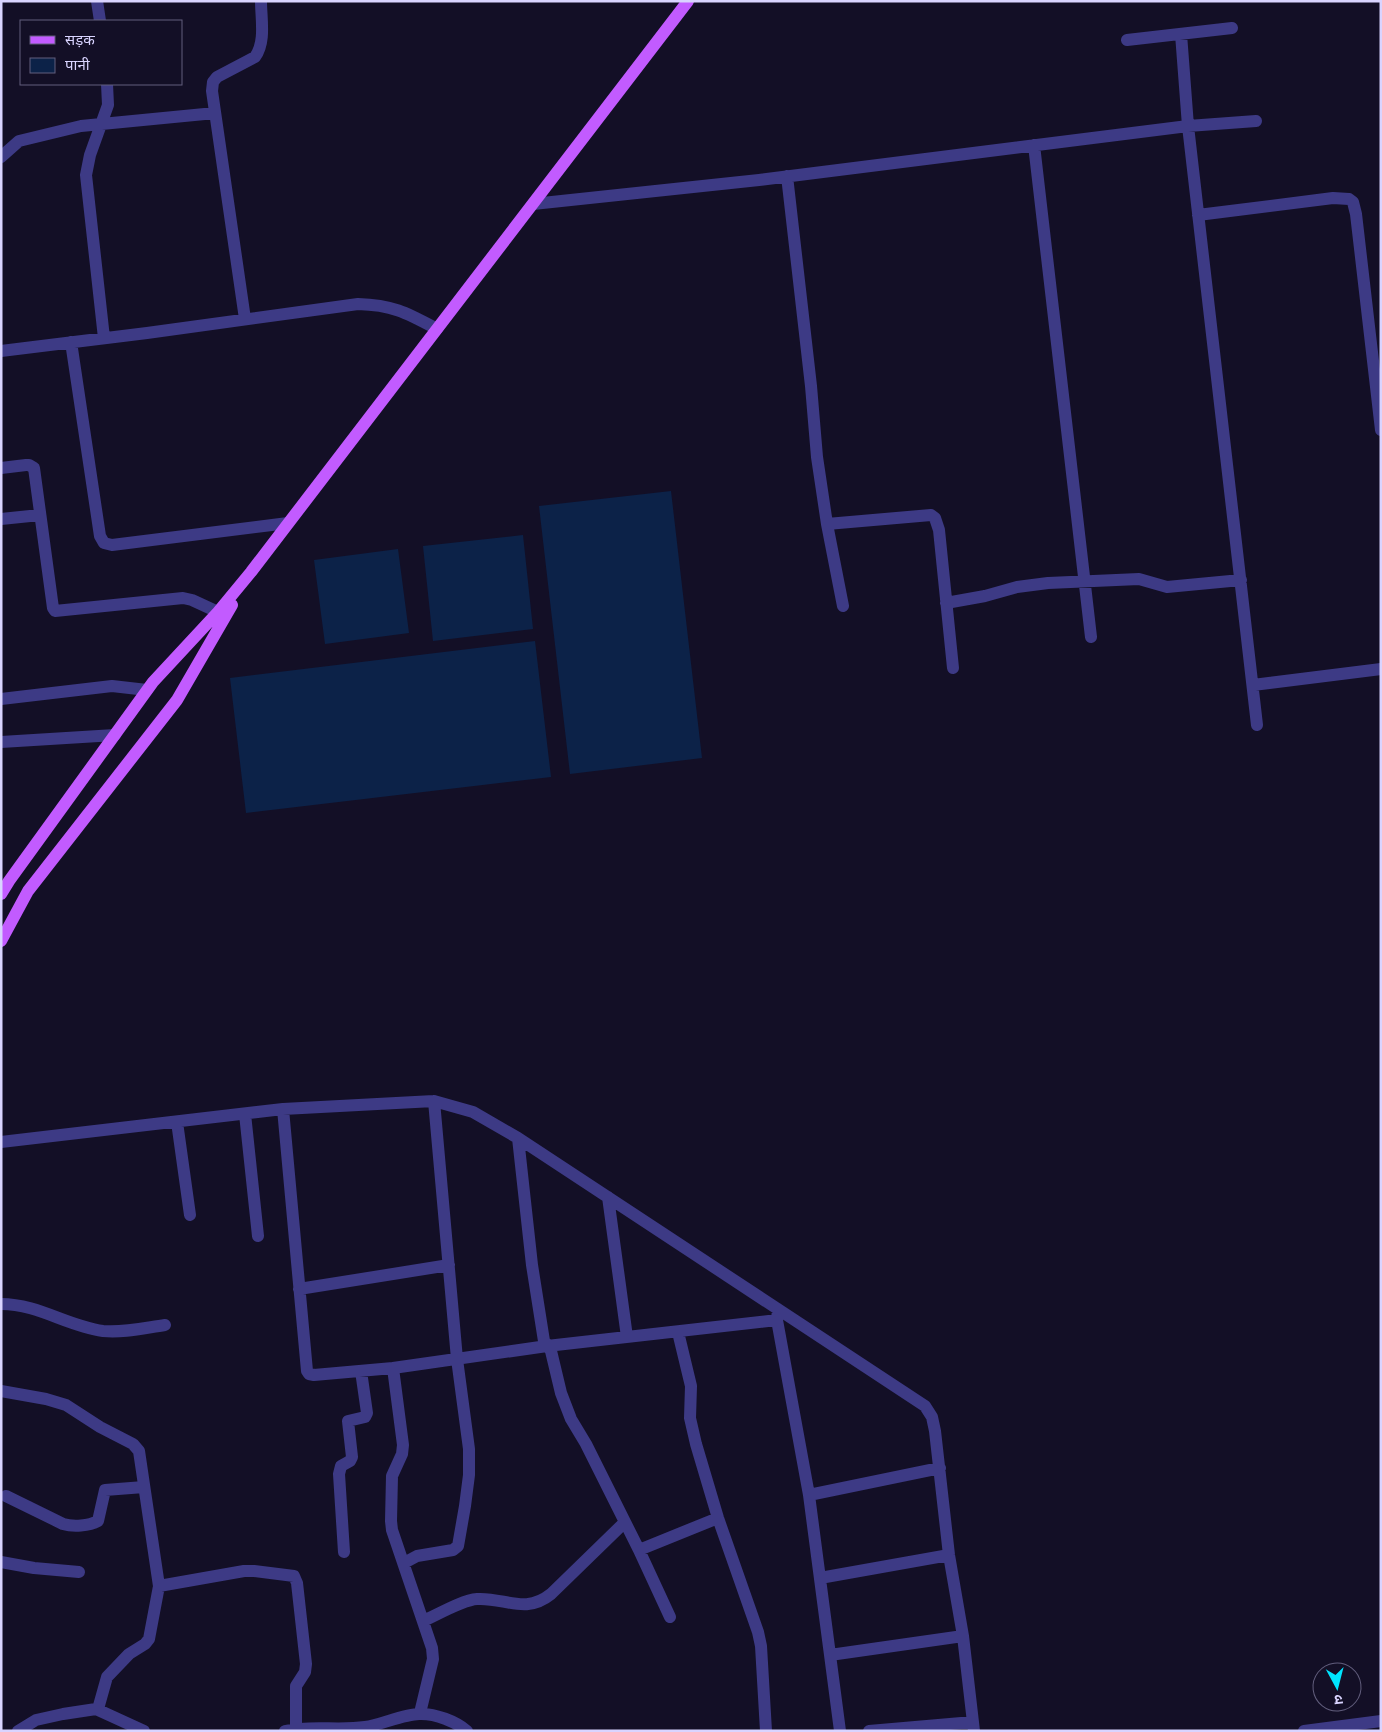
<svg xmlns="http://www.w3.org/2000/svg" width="1382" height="1732" font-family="'Roboto Condensed','Noto Sans Devanagari',sans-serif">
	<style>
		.water { fill: #0c2248 }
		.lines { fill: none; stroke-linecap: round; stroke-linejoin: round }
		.minor { stroke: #3d3a85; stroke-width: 12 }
		.major { stroke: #c25bff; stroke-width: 12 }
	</style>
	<rect width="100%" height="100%" fill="#130f26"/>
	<!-- water -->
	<path class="water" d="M671,491L702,758L570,774L539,506Z
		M523,535L533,629L433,641L423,546Z
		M398,549L409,633L325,644L314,560Z
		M535,641L551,777L246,813L230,678Z"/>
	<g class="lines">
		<!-- minor -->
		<path class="minor" d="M97,1L100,21
			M1181,34L1188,126L1257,725
			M1127,40L1232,28
			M1034,145L1091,637
			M1,157L19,141L81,126L215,113
			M787,176L811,386L817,457L827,524L843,606
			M533,204L759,180L1188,126L1256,121
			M1198,215L1333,198L1349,199L1353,202L1356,214L1381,430
			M245,319L212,91L213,82L217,77L255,57C266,42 261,19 261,1
			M104,338L86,175L90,155L108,105L107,84
			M71,342L100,536L104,543L112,545L288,523
			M1,351L147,333L358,304C393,305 407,313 437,329
			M1,468L26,465H29L34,468L53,608L55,611L183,598L192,600L218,612
			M1,519L40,515
			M827,524L931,515L935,518L939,530L953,668
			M946,603L985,596L1017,587L1048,583L1139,579L1167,587L1241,580
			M1253,685L1381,669
			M1,699L112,686L147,690
			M1,742L115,735
			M283,1109L307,1371L309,1374L314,1375L393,1368L403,1445L402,1454L392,1476L391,1521L392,1530L432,1648L433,1659L420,1713
			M245,1114L258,1236
			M177,1122L190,1215
			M518,1138L532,1265L544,1341L551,1351L561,1393L571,1419L586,1444L639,1550L670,1617
			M1,1142L283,1109L434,1101L473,1112L518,1138L925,1406L932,1417L935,1431L949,1555L963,1636L974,1731
			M608,1197L627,1337
			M299,1289L449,1265
			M1,1304C38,1304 67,1326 103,1331C123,1333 144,1328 165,1325
			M778,1309L777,1320L809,1495L840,1731
			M678,1332L691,1386L690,1418L696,1444L718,1518L758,1632L761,1646L766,1731
			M393,1368L547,1346L777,1320
			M1,1391L46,1399L66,1405L100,1427L133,1444L139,1451L159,1586L149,1639L145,1644L129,1654L107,1677L98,1709
			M809,1495L940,1468
			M6,1496L63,1524C73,1527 89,1526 98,1521L105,1490L144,1487
			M639,1550L718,1518
			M344,1552L339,1474L341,1466L350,1461L352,1457L348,1421L365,1417L367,1413L361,1371
			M1,1562L34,1568L79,1572
			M404,1563L417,1556L453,1550L458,1546L465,1506L469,1475V1449L457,1359L434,1101
			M820,1578L949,1555
			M159,1586L244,1571H254L294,1576L297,1583L306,1664L305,1672L296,1686V1729
			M423,1621C437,1615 462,1600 477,1599C504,1597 525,1615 551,1594L625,1522
			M830,1655L963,1636
			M18,1731L36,1720L63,1714L96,1709L144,1731
			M285,1731C311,1725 338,1731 365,1727C381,1725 406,1713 421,1714C436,1714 455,1721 467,1731
			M869,1731L973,1722
			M1304,1731L1381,1721"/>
		<!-- major -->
		<path class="major" d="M1,894L9,881L153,682L218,612L251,572L688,1
			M1,941L28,891L177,700L232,605"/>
	</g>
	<!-- border -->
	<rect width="1382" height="1732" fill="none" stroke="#d9d4ff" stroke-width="5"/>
	<!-- legend -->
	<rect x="20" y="20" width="162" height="65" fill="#130f26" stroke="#625e7d"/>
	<rect x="30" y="36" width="25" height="8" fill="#c25bff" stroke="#625e7d"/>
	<text x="65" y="45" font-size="15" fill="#d9d4ff">सड़क</text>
	<rect x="30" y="58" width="25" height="15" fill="#0c2248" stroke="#625e7d"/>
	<text x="65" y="70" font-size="15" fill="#d9d4ff">पानी</text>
	<!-- north arrow -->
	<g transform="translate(1337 1687) rotate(173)"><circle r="24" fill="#130f26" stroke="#625e7d"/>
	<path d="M0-4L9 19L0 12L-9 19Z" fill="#00e5ff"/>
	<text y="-8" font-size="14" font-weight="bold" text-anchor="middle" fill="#d9d4ff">उ</text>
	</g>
</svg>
